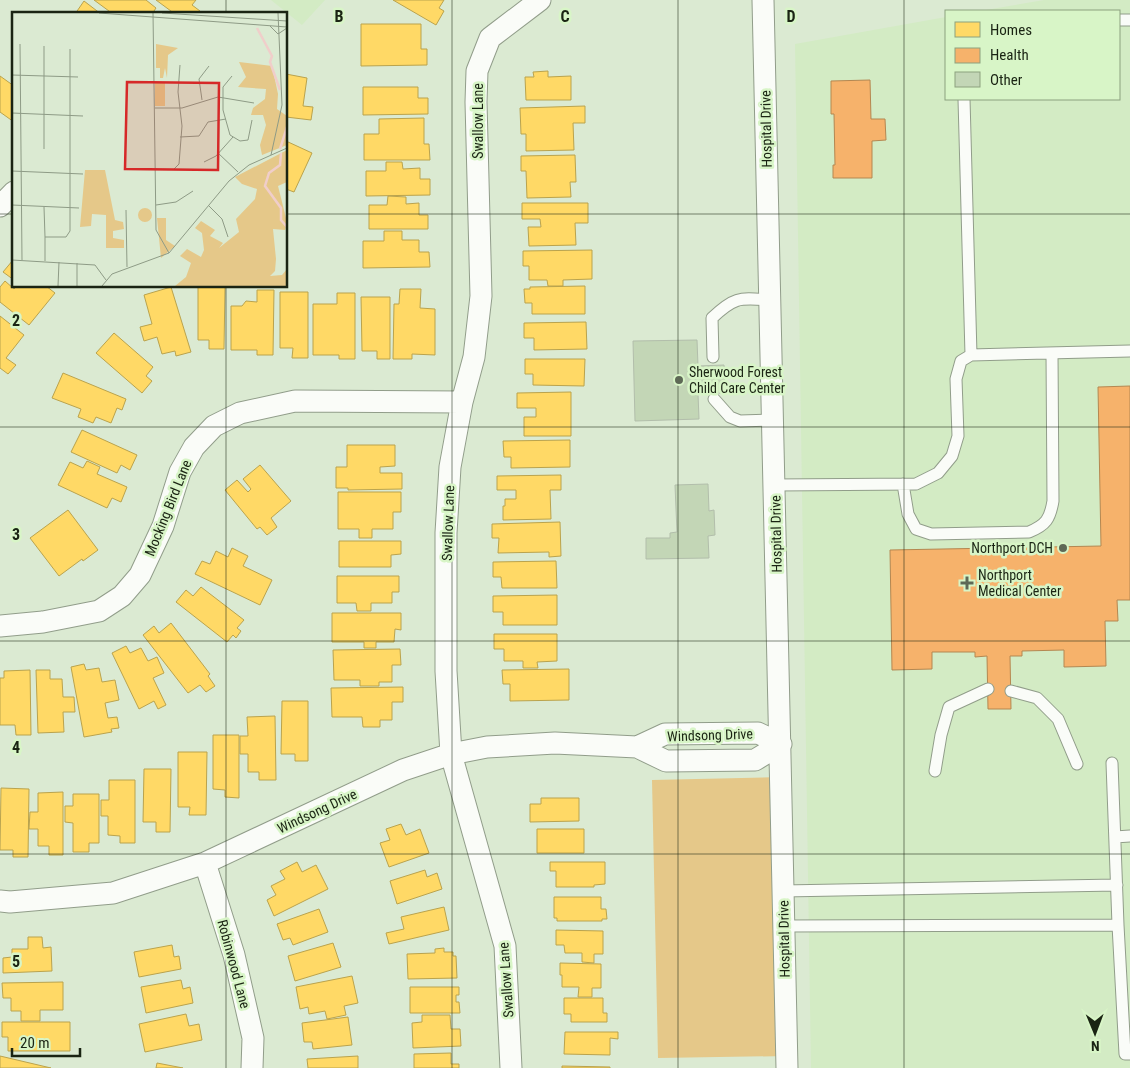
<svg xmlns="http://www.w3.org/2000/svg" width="1130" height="1068" font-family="'Roboto Condensed',sans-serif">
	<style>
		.built { fill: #d3ebc4 }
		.green { fill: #e5c889 }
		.homes { fill: #ffd966; stroke: #baa34d }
		.health { fill: #f6b26b; stroke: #b48751 }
		.building { fill: #c3d6b6; stroke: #b2beab }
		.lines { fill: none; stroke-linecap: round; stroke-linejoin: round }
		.service-casing { stroke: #919d8a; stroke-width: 13 }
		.minor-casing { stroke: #919d8a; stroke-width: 23 }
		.service { stroke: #fafcf8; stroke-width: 11 }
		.minor { stroke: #fafcf8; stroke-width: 21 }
		.grid { fill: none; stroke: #1a2413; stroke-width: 1; stroke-opacity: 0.55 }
		.poi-dot { fill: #5e6956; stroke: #d8f5c7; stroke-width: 2 }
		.labels { text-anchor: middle; stroke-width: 5; stroke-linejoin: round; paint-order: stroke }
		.street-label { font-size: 14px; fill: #1a2413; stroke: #d8f5c7 }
		.poi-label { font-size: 14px; fill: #1a2413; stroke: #d8f5c7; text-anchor: start }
		.inset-river { fill: none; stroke: #f0ceca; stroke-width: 2.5 }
		.inset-road { fill: none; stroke: #8e9b86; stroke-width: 1 }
		.view { fill: #d62828; fill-opacity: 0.15; stroke: #d62828; stroke-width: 2.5 }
		.inset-edge { fill: none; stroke: #1a2413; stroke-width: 2.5 }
		.grid-label { font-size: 16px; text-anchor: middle; font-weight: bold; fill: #1a2413; stroke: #d8f5c7; stroke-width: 5; stroke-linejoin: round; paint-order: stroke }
	</style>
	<rect width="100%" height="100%" fill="#dbead2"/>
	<!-- built -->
	<path class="built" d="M271,0H325L302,25Z
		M1044,0H1130V1068H811L795,44L946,17V99H1119V11H980Z"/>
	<!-- green -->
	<path class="green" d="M781,777L787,1056L658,1058L652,780Z"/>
	<!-- homes -->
	<path class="homes" d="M94,0H146L156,8L152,14H113Z
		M156,0H196L192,5L200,11L198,14H175Z
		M393,0H444L439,8L444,11L436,25Z
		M84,1L101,14H75Z
		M361,24H421V49H427V65L361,66Z
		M548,71V77L571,76V100H526L525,77H534L533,72Z
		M286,74L307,78L303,106L313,107L311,120L286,117Z
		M0,76L14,86V122L0,112Z
		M363,87H418V98H428V114L363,115Z
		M585,106V123H573L574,150L526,151V134H521L520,108Z
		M424,118V144H429L430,160H364V134H379V119Z
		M286,141L312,153L294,192L286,189Z
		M575,155L576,182H570L571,197L527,198L526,171H521V156Z
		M386,162H402L403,169L420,168V179H430V195L366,196V171H386Z
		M388,196L406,197V204L419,203V215H428V229H369V205H387Z
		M522,203H588V223H575L576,245L529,246L528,227H541L540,219H522Z
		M384,231H402V240H419V252H429L430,267L363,268V241H384Z
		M592,250V279L563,280V286H548L547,280H529V266H523V251Z
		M13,260L14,261V280L3,272Z
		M5,281L14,289L17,286H46L55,293L29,325L0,302V287Z
		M585,286V314H532V303H525L524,289H530V287Z
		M171,287L191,352L176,356L175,351L162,354L157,337L144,341L140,327L152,324L144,295Z
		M198,287H225L224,349H209V340H198Z
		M400,289H421L420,308L435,309V355L412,354V359H393L394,304H399Z
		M257,290H274L273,355H257V350H231V306H242L246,301L257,302Z
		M280,292H308V358H292L293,348H280Z
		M337,293H355V359H339V355H313V304H337Z
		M361,297H390V359H377V351H362Z
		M0,316L24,335L6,358L16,365L8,374L0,368Z
		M586,322L587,349L534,350V338H524V323Z
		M114,333L153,367L146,376L152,381L142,393L96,353Z
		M525,359H585L584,386L533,385V374H525Z
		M63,373L126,399L122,410L117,408L111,423L96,417L93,423L78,417L81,409L52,398Z
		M571,392V436H524V417H536V408H517V393Z
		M82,430L137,455L130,470L121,465L117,473L71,452Z
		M570,440V467L511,468V457H504L503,441Z
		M347,445H395V466L380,467V473H402V489L348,490V488H336V467H347Z
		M87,461L100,467L97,474L127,487L121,502L112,498L107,508L58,485L70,462L83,468Z
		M260,465L291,501L271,518L277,527L267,535L260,527L257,529L225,490L237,480L248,492L251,489L243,479Z
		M561,475V490H550L551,519L503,520V506H505V499H516V490H497V476Z
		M338,492H401V512H393V529H372V538H359V529H338Z
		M68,510L98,550L83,561L82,559L59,576L30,538Z
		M560,522L561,556L549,557V552L498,553L499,538H492V524Z
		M339,541H401V554L391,555V567H339Z
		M232,548L248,556L243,566L272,580L260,605L195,574L202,561L210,564L216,551L228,557Z
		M556,561L557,588H502L501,577H493V562Z
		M337,576H399V592H392V603H371V611H357L356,603H337Z
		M201,587L244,620L237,628L241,631L236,638L233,635L227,642L176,602L186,590L193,596Z
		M557,595V625H503V612H493V596Z
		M332,613H401V630L395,629L394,642H376V648H364V642H332Z
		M171,623L210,674L208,676L215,686L206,692L200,685L188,693L143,635L154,626L159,633Z
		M494,634H557V661L537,662L538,668H523V661H504V649H494Z
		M126,646L130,653L141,648L148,661L157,657L164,673L153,678L166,705L158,709L154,701L139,709L112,653Z
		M400,649L401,665H392V682H379V686H360V680H334L333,650Z
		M84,664L86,670L99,668L102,682L115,680L119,700L105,703L108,718L117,717L119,728L111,729L112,732L84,737L71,667Z
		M569,669V700L510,701V684H503L502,670Z
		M30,670L31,735H16L15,725H0V678H4V671Z
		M36,670H50V679H62L63,697H74L75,712H63L64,732L38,733Z
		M403,687V702H392V720H380V727H363L362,717H332L331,688Z
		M282,701H308V761H295V754H281Z
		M275,716L276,780H259V772H248V754H240V736H248L247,717Z
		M213,735H239V798L225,797V790L213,789Z
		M178,752H207L206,815H189L190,807H178Z
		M144,769H171L170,832H156V822H143Z
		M109,780H135V843H120V836L108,835V816H101V800H109Z
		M1,788L29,789L28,857H13V850H0Z
		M63,792V855H49V846H38V829H29L30,812H38V793Z
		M73,794H99V843H89V852H73V823L65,822V806H73Z
		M541,798H579V821L530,822V804H541Z
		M401,824L406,835L420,829L429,853L389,867L380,843L390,840L386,829Z
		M537,829H584V853H537Z
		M297,862L302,872L316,865L328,889L274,916L267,900L276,895L271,886L285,879L280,871Z
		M550,862H605V884L594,885V887H556V871H550Z
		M425,870L427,877L437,873L442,889L397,904L390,881Z
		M554,897H601V909H606L607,919H602V921H557V918H554Z
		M444,907L449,930L389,944L386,933L404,929L401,917Z
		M319,909L328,932L293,945L290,938L283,940L277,924Z
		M556,930L603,931V954H594V963L582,962V953H565L564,945H556Z
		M28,937H42L43,948L51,947L52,971L3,973V958L12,957V949H28Z
		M333,943L341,967L295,981L288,956Z
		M172,945L174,957L179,956L181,969L139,977L134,952Z
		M444,948V952H453V956H456L457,978L408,979L407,954L435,953V949Z
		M560,963L601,964V988H592V997H578L579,987H562V975H560Z
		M352,976L358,1003L344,1006L346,1015L327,1019L325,1011L309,1014L308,1007L300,1009L296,987Z
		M181,980L183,989L190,987L193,1003L146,1013L141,987Z
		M63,982V1010H40V1021H21V1011H11V998H3L2,983Z
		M410,987H459V995H456V1002H459L460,1013H410Z
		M564,998H603V1013H607V1022H571V1014H564Z
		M186,1014L189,1026L199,1024L202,1040L145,1052L139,1024Z
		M422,1015H450L451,1029H460L461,1046L413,1048L412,1023L422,1022Z
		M348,1017L352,1045L313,1049L312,1042H304L302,1023Z
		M2,1022H70V1051H8V1037H2Z
		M565,1032H618V1039L610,1038V1055L564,1054Z
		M451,1053V1064H459V1068H414V1054Z
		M0,1056L51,1068H0Z
		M358,1056V1068H308L307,1059Z
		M157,1063L183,1068H156Z
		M562,1066L610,1067V1068H562Z"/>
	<!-- health -->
	<path class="health" d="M870,80L871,119H885L886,140L872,141V178H833V165H835L834,114H831V81Z
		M1130,386V600H1117L1118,621H1105L1106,666L1064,667V650L1022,651V656H1010L1011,709H988L987,656L975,657V652H932V669L892,670L890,550L1101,546L1098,387Z"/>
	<!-- building -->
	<path class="building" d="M697,340L698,366L724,365L725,393L698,394L699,419L635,421L633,341Z
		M708,484L709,511L714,510L715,535L708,536L709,558L646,559V538H670V533L677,532L675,485Z"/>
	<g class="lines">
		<defs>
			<path id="service" d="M1119,20H1130
				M964,99L971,355
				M713,357L712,318C735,296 740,298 770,300
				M714,399L730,417L740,421L771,420
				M903,484L908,514L916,529L931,534L1029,532C1046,525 1050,519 1053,501L1052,353
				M775,485L916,484L938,473L952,456L958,436L956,379L961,361L971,355L1130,351
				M1011,691L1037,698L1058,719L1077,764
				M1112,763L1118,925L1125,1054H1130
				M935,771L941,735L949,707L988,689
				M1115,837L1130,836
				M783,891L1117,885
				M784,926L1118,925"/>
			<path id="minor" d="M763,0L787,1068
				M0,206L14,192
				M0,626L43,622L99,611L122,596L140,575L163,526L180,472L194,447L214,426L240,413L295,401L462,402
				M637,747L665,734L758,733L781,744
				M205,863L234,955L253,1038L252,1068
				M0,901L10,902L113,893L205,863L403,770L451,754L487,747L555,743L637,747L666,761L755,760L781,744
				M511,1068L505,946L451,754L446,671V533L450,467L462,402L474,357L481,296L476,102L477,71L490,38L540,0"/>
		</defs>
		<!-- service casing -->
		<use href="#service" class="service-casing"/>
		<!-- minor casing -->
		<use href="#minor" class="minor-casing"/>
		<!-- service -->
		<use href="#service" class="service"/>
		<!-- minor -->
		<use href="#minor" class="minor"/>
	</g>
	<!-- grid -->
	<path class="grid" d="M226,0V14M452,0V1068M678,0V1068M904,0V1068M0,214H14M286,214H1130M226,286V1068M0,427H1130M0,641H1130M0,854H1130"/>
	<!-- markers -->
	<g class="poi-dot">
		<circle cx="679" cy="380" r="5"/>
		<circle cx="1063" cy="548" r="5"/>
		<path d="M964.5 575.5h5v5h5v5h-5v5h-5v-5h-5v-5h5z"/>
	</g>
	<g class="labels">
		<!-- street labels -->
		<g class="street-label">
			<text transform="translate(478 121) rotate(-90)" y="5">Swallow Lane</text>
			<text transform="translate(766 129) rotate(-91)" y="5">Hospital Drive</text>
			<text transform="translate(168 508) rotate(-68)" y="5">Mocking Bird Lane</text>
			<text transform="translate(448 523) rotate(-88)" y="5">Swallow Lane</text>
			<text transform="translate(776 534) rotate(-91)" y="5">Hospital Drive</text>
			<text transform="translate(710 735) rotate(-2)" y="5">Windsong Drive</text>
			<text transform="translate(317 811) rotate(-25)" y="5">Windsong Drive</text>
			<text transform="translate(784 939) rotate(-91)" y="5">Hospital Drive</text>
			<text transform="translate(234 964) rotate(75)" y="5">Robinwood Lane</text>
			<text transform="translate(506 980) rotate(-94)" y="5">Swallow Lane</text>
		</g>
		<!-- poi labels -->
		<g class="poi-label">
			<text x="689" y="377">Sherwood Forest<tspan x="689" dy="16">Child Care Center</tspan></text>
			<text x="1053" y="553" text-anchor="end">Northport DCH</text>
			<text x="978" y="580">Northport<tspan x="978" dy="16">Medical Center</tspan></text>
		</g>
	</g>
	<!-- overview -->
	<g transform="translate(12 12)">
		<rect width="275" height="275" fill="#dbead2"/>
		<path d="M144,32L166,36L156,43L155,66L153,56L151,66H148V56H144ZM227,50L260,54L266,82L265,97L275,104V133L250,143L248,133L254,113L251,103H239L241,96L253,87L254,77L226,75L234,65ZM143,71H153V94H143ZM275,138V170L266,174L275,210L273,218L261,217L264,247L263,259L258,264L270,263L275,257V274H163L174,265L179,251L168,244L175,237L189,245L192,238L190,221L183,216L189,209L203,218L198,224L211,231L207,236L227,220L224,207L243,187L245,177L230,172L223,165ZM73,158H93L103,208L111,210L112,217L101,219V226L112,228V236H94V203L80,202L79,214L68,215ZM126 203a7 7 0 1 1 14 0a7 7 0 1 1-14 0ZM145,206H154V228L163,234L149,246Z" fill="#e5c889"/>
		<path class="inset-river" d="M245,16L260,44L258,50L268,78M268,137L275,115M269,141L268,153L257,161L253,174L269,196V208L275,215"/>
		<path class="inset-road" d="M87,1L275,15M141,1L144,218L157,241M150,1L275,9M258,14L266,22L275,16M8,32L10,248M0,63L66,65M220,64L211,75V98L218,123L228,129L236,128L240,108M190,88L187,67L197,54M143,96H170L206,85L242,91M0,101L71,104M168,125L187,124L196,110L214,107M32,137V34M206,141L226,160M259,143L270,93L266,1M192,150L204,144L221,125M161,158L167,152L170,114L166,80L168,53M0,159L71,162M0,193L67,196M144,193L164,190L181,179M197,194L210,207L216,225M32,195L33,225M114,198L115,255M0,248L83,253L94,268M33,249V225H54L58,219V37M46,274L47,250M65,274V251M90,274L100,262L157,241L217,169L237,153L275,136"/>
		<path class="view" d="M115,70L207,71L206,158L113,157Z"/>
		<rect width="275" height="275" class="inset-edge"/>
	</g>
	<g class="grid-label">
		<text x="339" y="22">B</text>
		<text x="565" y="22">C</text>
		<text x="791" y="22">D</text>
		<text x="16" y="326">2</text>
		<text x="16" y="540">3</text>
		<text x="16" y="753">4</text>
		<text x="16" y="967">5</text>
	</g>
	<!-- legend -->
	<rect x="945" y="10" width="175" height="90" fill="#d8f5c7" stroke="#8ca17f"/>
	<rect x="955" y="22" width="25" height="15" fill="#ffd966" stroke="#8ca17f"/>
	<text x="990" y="35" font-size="15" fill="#1a2413">Homes</text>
	<rect x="955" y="48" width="25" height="15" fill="#f6b26b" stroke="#8ca17f"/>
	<text x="990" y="60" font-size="15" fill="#1a2413">Health</text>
	<rect x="955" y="72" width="25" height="15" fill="#c3d6b6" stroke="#8ca17f"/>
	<text x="990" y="85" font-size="15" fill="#1a2413">Other</text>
	<!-- north arrow -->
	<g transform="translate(1095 1033) rotate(179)" stroke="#d8f5c7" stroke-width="4" paint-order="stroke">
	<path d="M0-4L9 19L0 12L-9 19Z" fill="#1a2413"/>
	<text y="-8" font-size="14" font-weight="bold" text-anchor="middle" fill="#1a2413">N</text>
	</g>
	<!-- scale -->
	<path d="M12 1048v8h68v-8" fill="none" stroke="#1a2413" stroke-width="2.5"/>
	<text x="20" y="1048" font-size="15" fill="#1a2413" stroke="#d8f5c7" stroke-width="4" paint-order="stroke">20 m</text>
</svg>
